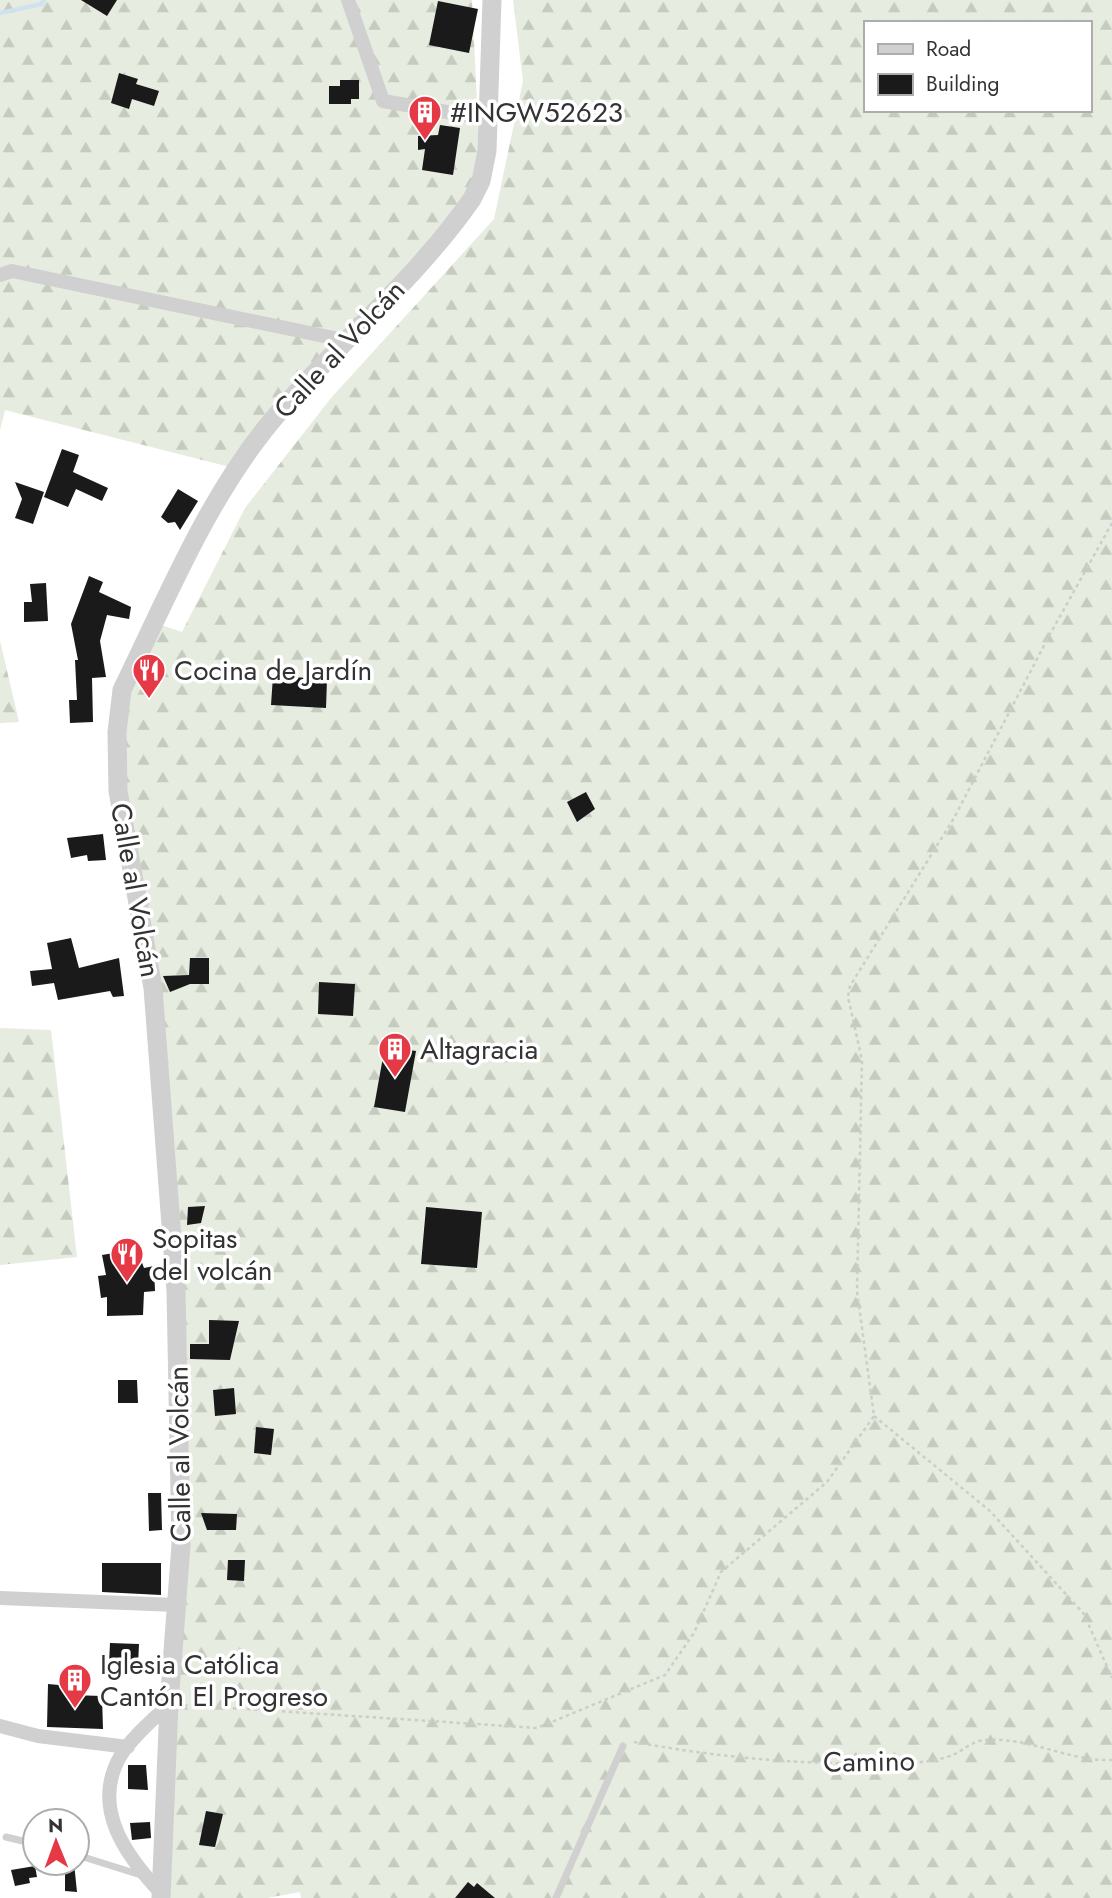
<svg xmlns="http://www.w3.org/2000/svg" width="1112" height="1898" font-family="Jost,sans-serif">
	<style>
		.forest { fill: url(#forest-firs); fill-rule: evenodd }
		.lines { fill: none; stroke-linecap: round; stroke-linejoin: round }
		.stream { stroke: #cfe2ee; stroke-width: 4.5 }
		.building { fill: #1a1a1a }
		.path { stroke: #cdcdcd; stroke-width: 2.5; stroke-dasharray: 3.5 3.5; stroke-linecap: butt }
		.service { stroke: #d0d0d0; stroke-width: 7 }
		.minor { stroke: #d0d0d0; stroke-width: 14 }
		.tertiary { stroke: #d0d0d0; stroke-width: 19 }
		.labels { text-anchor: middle; stroke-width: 7; stroke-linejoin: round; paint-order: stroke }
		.poi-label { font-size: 28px; fill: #333; stroke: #fff; text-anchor: start }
		.street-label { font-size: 28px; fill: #333; stroke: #fff }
	</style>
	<defs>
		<pattern id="forest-firs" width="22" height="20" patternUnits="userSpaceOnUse" patternTransform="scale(1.75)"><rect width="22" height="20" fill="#e6ecdf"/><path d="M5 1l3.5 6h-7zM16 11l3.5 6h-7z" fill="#c6cbc0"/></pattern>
	</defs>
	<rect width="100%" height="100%" fill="#fff"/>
	<!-- forest -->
	<path class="forest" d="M0,0H472L481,181L238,469L5,410L0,430Z
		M513,0H1112V1898H301L300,1892L267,1898H161L169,1704L176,1291L117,732L155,623L182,632L245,508L331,398L494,219L523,81ZM865,23H1089V110H865ZM425,1212L481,1215L477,1268L421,1264Z
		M0,641L1,645L19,722L0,723Z
		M0,1028L51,1030L77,1257L0,1265Z"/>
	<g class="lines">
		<!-- stream -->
		<path class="stream" d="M0,13L42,4L44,0"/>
	</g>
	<!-- building -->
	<path class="building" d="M81,0H117L107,16Z
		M438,1L478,9L469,53L429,45Z
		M119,73L138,79L136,84L159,91L154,106L132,99L129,109L111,103Z
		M340,80H359V99H351V104H329V86H340Z
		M440,125L460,128L453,175L422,170L425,149L418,150V136L438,135Z
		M62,449L79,455L73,472L108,488L102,501L76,489L68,507L44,497Z
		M15,482L44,492L33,524L15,518L22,499Z
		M178,489L198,501L180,530L175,522L168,523L161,517Z
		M89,576L103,582L99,592L131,607L129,619L107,615L100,641L106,677L92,678L93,722L70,723L69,700H77L75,660H78L71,624Z
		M46,583L48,621L24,622V602H32L30,584Z
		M273,676L327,679L326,708L271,705Z
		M586,792L595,809L577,822L567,802Z
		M103,834L106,860L88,861L87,855L71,858L67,838Z
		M71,938L79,968L119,958L124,996L113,997L110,991L58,1000L54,983L32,986L30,971L52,969L47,943Z
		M190,958H209V984H190L170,992L163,976L189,975Z
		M319,982L355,984L353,1016L318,1014Z
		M385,1046L416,1051L405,1112L374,1107Z
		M205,1206L201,1223L187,1225L188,1207Z
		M426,1207L482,1212L477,1268L421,1264Z
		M137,1249L144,1268L154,1266L155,1291L144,1292L143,1315L107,1316V1297L101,1298L98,1276L106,1275L102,1255Z
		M209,1320L239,1321L230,1360L190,1359V1344H209Z
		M118,1380H137L138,1403H118Z
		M234,1388L236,1414L215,1416L213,1390Z
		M256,1427L274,1429L271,1455L254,1453Z
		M148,1493H161L162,1530L149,1531Z
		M201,1513L237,1514L236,1530H207Z
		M228,1560H245L244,1581L227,1580Z
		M102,1563H161V1595L102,1592Z
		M110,1643L139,1644L138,1665L109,1664Z
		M48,1684L70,1686L71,1695L102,1696L103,1729L47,1727Z
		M128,1765H146L148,1790L128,1789Z
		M206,1811L223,1814L215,1847L199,1845Z
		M150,1822L151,1838L132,1840L130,1823Z
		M65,1863H74L77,1892L65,1891Z
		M35,1866L37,1877L29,1878L30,1883L15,1886L11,1870Z
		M468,1882L474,1887L477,1883L495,1898H455Z"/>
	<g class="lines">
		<!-- path -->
		<path class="path" d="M874,1416L990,1511L1084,1614L1112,1678
			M184,1705L537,1728L665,1675L694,1633L721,1572L827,1482L874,1416L857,1291L862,1060L848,997L850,986L954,818L1049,636L1112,523
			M634,1742C728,1759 820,1767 916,1762C928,1762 942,1759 953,1755C964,1750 973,1740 986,1740C1031,1737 1070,1762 1112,1760"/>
		<!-- service -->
		<path class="service" d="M6,1837L35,1844
			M77,1855L144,1876
			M556,1898L623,1746"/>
		<!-- minor -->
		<path class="minor" d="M348,0L383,101L487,119
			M0,275L12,271L348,341
			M0,1598L176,1605
			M0,1726L38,1736L128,1747
			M161,1893C126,1856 90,1807 121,1755C133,1736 153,1720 169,1704"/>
		<!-- tertiary -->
		<path class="tertiary" d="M161,1898L169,1704L181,1545L176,1291L153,988L118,791L117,732L122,690C165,602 204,506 265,429C330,349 413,284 472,199L481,181L487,151L492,0"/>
	</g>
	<!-- icons -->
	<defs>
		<symbol id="building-pin" viewBox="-11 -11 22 30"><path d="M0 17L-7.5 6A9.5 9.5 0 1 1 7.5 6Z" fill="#e63946" stroke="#fff"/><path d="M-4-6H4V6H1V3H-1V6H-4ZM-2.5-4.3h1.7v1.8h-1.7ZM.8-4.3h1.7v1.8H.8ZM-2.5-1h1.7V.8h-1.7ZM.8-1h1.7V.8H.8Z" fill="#fff"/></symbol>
		<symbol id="restaurant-pin" viewBox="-11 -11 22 30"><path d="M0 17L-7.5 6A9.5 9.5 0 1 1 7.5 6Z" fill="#e63946" stroke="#fff"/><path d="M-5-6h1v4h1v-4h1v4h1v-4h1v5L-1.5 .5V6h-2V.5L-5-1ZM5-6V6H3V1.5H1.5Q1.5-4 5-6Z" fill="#fff"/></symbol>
	</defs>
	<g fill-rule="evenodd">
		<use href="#building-pin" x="406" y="93" width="38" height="52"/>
		<use href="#restaurant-pin" x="130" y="651" width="38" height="52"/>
		<use href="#building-pin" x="376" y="1030" width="38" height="52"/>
		<use href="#restaurant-pin" x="108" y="1235" width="38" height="52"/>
		<use href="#building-pin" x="56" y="1661" width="38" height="52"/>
	</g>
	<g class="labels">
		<!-- poi labels -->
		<g class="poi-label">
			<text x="450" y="122">#INGW52623</text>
			<text x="174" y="680">Cocina de Jardín</text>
			<text x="420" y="1059">Altagracia</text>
			<text x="152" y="1248">Sopitas<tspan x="152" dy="32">del volcán</tspan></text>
			<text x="100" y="1674">Iglesia Católica<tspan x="100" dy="32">Cantón El Progreso</tspan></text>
		</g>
		<!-- street labels -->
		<g class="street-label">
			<text transform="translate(339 349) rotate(-47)" y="10">Calle al Volcán</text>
			<text transform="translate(136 890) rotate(80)" y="10">Calle al Volcán</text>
			<text transform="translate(179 1454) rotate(-91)" y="10">Calle al Volcán</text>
			<text transform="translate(869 1761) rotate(-1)" y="10">Camino</text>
		</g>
	</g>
	<!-- legend -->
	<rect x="864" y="21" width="228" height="91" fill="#ffffff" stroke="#adadad" stroke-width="2"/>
	<rect x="878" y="44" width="35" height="10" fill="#d0d0d0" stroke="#adadad" stroke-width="2"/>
	<text x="926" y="56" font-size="21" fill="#333333">Road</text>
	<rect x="878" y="74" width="35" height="21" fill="#1a1a1a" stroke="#adadad" stroke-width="2"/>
	<text x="926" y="91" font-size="21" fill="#333333">Building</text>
	<!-- north arrow -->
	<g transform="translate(56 1842) rotate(359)"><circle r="33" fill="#ffffff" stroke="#adadad" stroke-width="2"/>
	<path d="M0-5L12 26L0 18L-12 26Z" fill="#e63946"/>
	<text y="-10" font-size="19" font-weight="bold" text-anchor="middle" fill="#333333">N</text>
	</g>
</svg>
